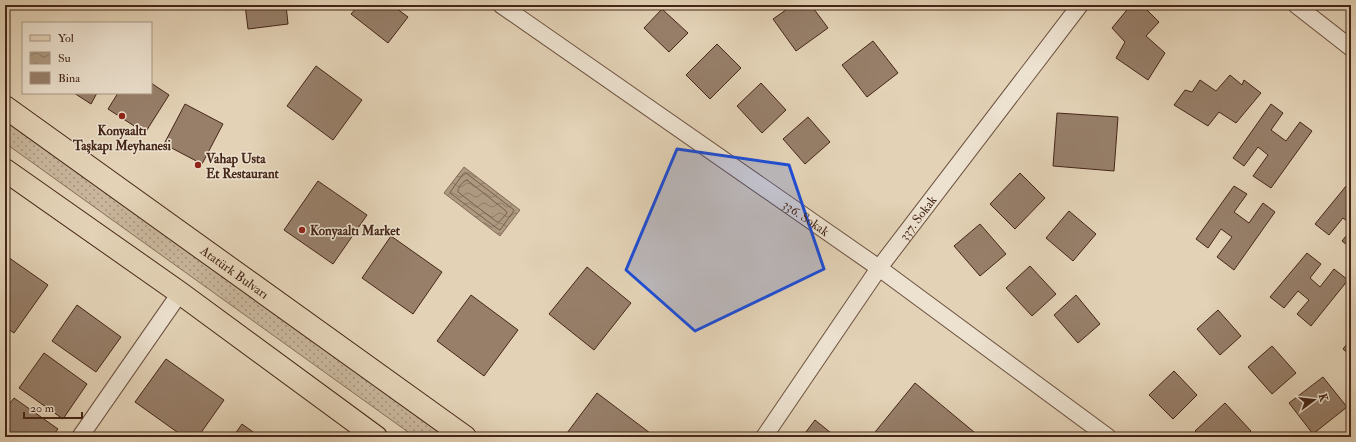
<svg xmlns="http://www.w3.org/2000/svg" width="1356" height="442" font-family="'IM FELL Double Pica',serif">
	<style>
		.grass { fill: url(#grass-dots); stroke: #866e59 }
		.water { fill: url(#water-waves); stroke: #836a56 }
		.lines { fill: none; stroke-linecap: round; stroke-linejoin: round }
		.shore { stroke: #795f4c; stroke-width: 1 }
		.building { fill: #977f6a; stroke: #452617 }
		.street-casing { stroke: #6c513f; stroke-width: 18 }
		.primary-casing { stroke: #452617; stroke-width: 24 }
		.street { stroke: #ede2d0; stroke-width: 16 }
		.primary { stroke: #e3d2b6; stroke-width: 22 }
		.marked { fill: #1d4ed8; fill-opacity: 0.2; stroke: #1d4ed8; stroke-width: 3; stroke-linejoin: round }
		.poi-dot { fill: #8f2418; stroke: #ede2d0; stroke-width: 1.5 }
		.labels { text-anchor: middle; stroke-width: 3; stroke-linejoin: round; paint-order: stroke }
		.poi-label { font-size: 13px; font-weight: bold; fill: #452617; stroke: #ede2d0; text-anchor: start }
		.street-label { font-size: 13px; fill: #452617; stroke: #ede2d0 }
	</style>
	<defs>
		<pattern id="grass-dots" width="8" height="8" patternUnits="userSpaceOnUse"><rect width="8" height="8" fill="#c8b59b"/><path d="M2 2h.1M6 6h.1" fill="none" stroke="#a4937d" stroke-width="1.8" stroke-linecap="round"/></pattern>
		<pattern id="water-waves" width="16" height="10" patternUnits="userSpaceOnUse"><rect width="16" height="10" fill="#ad9880"/><path d="M0 5q4-4 8 0t8 0" fill="none" stroke="#8f7c68"/></pattern>
	</defs>
	<rect width="100%" height="100%" fill="#e3d2b6"/>
	<filter id="stains"><feTurbulence type="fractalNoise" baseFrequency=".005" numOctaves="4"/><feColorMatrix values="0 0 0 0 .2 0 0 0 0 .09 0 0 0 0 .02 0 0 0 .5 -.17"/></filter>
	<radialGradient id="worn" r=".72"><stop offset=".6" stop-color="#630" stop-opacity="0"/><stop offset="1" stop-color="#630" stop-opacity=".3"/></radialGradient>
	<!-- grass -->
	<path class="grass" d="M5,121L448,437H415L5,143Z"/>
	<!-- water -->
	<path class="water" d="M464,167L520,210L500,236L444,193Z"/>
	<g class="lines">
		<!-- shore -->
		<path class="shore" d="M466,173L514,210L513,212L500,230L498,229L450,193L451,191L463,174Z
			M467,180L506,211L507,213L499,222H497L458,192C457,188 463,181 467,180Z"/>
	</g>
	<!-- building -->
	<path class="building" d="M245,5H286L288,24L248,29Z
		M359,5H392L408,17L388,43L351,14Z
		M793,5H811L828,28L796,51L773,19Z
		M1131,5H1142L1159,22L1146,36L1165,53L1148,80L1116,58L1125,42L1112,28Z
		M662,9L688,33L669,52L644,28Z
		M873,41L898,73L867,97L842,65Z
		M717,44L741,68L710,99L686,75Z
		M316,66L362,100L333,140L287,106Z
		M1230,75L1242,85L1244,80L1261,93L1236,123L1219,112L1208,126L1174,105L1185,90L1192,92L1200,80L1216,91Z
		M151,83L169,95L145,133L108,109L118,93H151Z
		M761,83L786,110L762,133L737,106Z
		M74,93H97L91,104Z
		M185,104L223,124L202,164L164,144Z
		M1271,104L1283,113L1271,130L1286,141L1300,122L1312,131L1271,188L1253,176L1268,155L1258,147L1244,166L1233,158Z
		M1057,113L1118,117L1114,171L1053,166Z
		M808,117L830,142L805,164L783,139Z
		M1020,173L1045,198L1015,229L990,204Z
		M1351,180V224L1343,218L1329,235L1315,224Z
		M318,181L367,215L333,264L284,230Z
		M1234,186L1247,194L1234,212L1249,223L1263,203L1275,212L1234,270L1217,257L1232,237L1221,229L1208,248L1196,239Z
		M1069,211L1096,234L1073,261L1046,238Z
		M980,224L1006,254L980,276L954,246Z
		M1351,230V248L1342,241Z
		M391,236L442,272L413,314L362,278Z
		M1307,253L1321,264L1310,278L1320,287L1334,269L1348,280L1311,326L1297,314L1309,300L1298,291L1284,308L1270,297Z
		M5,255L48,285L14,333L5,327Z
		M1030,266L1056,294L1032,316L1006,288Z
		M587,267L631,303L594,350L549,314Z
		M471,295L518,330L484,376L437,341Z
		M1076,295L1100,324L1078,343L1054,315Z
		M77,305L121,337L96,372L52,341Z
		M1218,310L1241,336L1220,355L1197,329Z
		M1351,339V356L1343,349Z
		M1272,346L1296,373L1272,394L1248,367Z
		M44,353L87,384L63,419L19,388Z
		M166,359L224,400L198,437H184L135,402Z
		M1174,371L1197,395L1173,419L1149,395Z
		M1323,377L1347,407L1313,434L1289,403Z
		M915,383L980,437H871Z
		M597,393L650,433L647,437H564Z
		M14,398L58,429L52,437H5V410Z
		M1225,403L1251,431L1245,437H1201L1195,431Z
		M815,420L836,437H802Z
		M242,424L260,437H233Z"/>
	<g class="lines">
		<defs>
			<g id="street">
				<path id="s1" d="M501,5L879,268L1108,437"/>
				<path d="M1296,5L1351,48"/>
				<path d="M80,437L180,293"/>
				<path id="s2" d="M764,437L879,268L1080,5"/>
			</g>
			<g id="primary">
				<path id="s3" d="M5,107L465,437"/>
				<path d="M5,170L180,293L376,437"/>
			</g>
		</defs>
		<!-- street casing -->
		<use href="#street" class="street-casing"/>
		<!-- primary casing -->
		<use href="#primary" class="primary-casing"/>
		<!-- street -->
		<use href="#street" class="street"/>
		<!-- primary -->
		<use href="#primary" class="primary"/>
	</g>
	<!-- marked area -->
	<path class="marked" d="M677,149L789,165L824,269L695,331L626,270Z"/>
	<!-- markers -->
	<g class="poi-dot">
		<circle cx="122" cy="116" r="4"/>
		<circle cx="198" cy="165" r="4"/>
		<circle cx="302" cy="230" r="4"/>
	</g>
	<g class="labels">
		<!-- poi labels -->
		<g class="poi-label">
			<text x="122" y="135" text-anchor="middle">Konyaaltı<tspan x="122" dy="15">Taşkapı Meyhanesi</tspan></text>
			<text x="206" y="163">Vahap Usta<tspan x="206" dy="15">Et Restaurant</tspan></text>
			<text x="310" y="235">Konyaaltı Market</text>
		</g>
		<!-- street labels -->
		<g class="street-label">
			<text dy="5" stroke="none"><textPath href="#s1" startOffset="372">336. Sokak</textPath></text>
			<text dy="5" stroke="none"><textPath href="#s2" startOffset="268">337. Sokak</textPath></text>
			<text dy="5" stroke="none"><textPath href="#s3" startOffset="283">Atatürk Bulvarı</textPath></text>
		</g>
	</g>
	<!-- margin -->
	<rect width="1356" height="442" fill="none" stroke="#e3d2b6" stroke-width="20"/>
	<rect x="6" y="6" width="1344" height="430" fill="none" stroke="#452617" stroke-width="2"/>
	<rect x="10" y="10" width="1336" height="422" fill="none" stroke="#452617"/>
	<!-- legend -->
	<rect x="22" y="22" width="130" height="72" fill="#ede2d0" stroke="#aa9786"/>
	<rect x="30" y="35" width="20" height="6" fill="#e3d2b6" stroke="#aa9786"/>
	<text x="58" y="42" font-size="12" fill="#452617">Yol</text>
	<rect x="30" y="52" width="20" height="12" fill="url(#water-waves)" stroke="#aa9786"/>
	<text x="58" y="62" font-size="12" fill="#452617">Su</text>
	<rect x="30" y="72" width="20" height="12" fill="#977f6a" stroke="#aa9786"/>
	<text x="58" y="82" font-size="12" fill="#452617">Bina</text>
	<!-- north arrow -->
	<g transform="translate(1314 400) rotate(75)" stroke="#ede2d0" stroke-width="3" paint-order="stroke">
	<path d="M0-3L7 15L0 10L-7 15Z" fill="#452617"/>
	<text y="-6" font-size="11" font-weight="bold" text-anchor="middle" fill="#452617">K</text>
	</g>
	<!-- scale -->
	<path d="M24 412v6h58v-6" fill="none" stroke="#452617" stroke-width="2"/>
	<text x="30" y="412" font-size="12" fill="#452617" stroke="#ede2d0" stroke-width="3" paint-order="stroke">20 m</text>
	<rect width="100%" height="100%" filter="url(#stains)"/>
	<rect width="100%" height="100%" fill="url(#worn)"/>
</svg>
